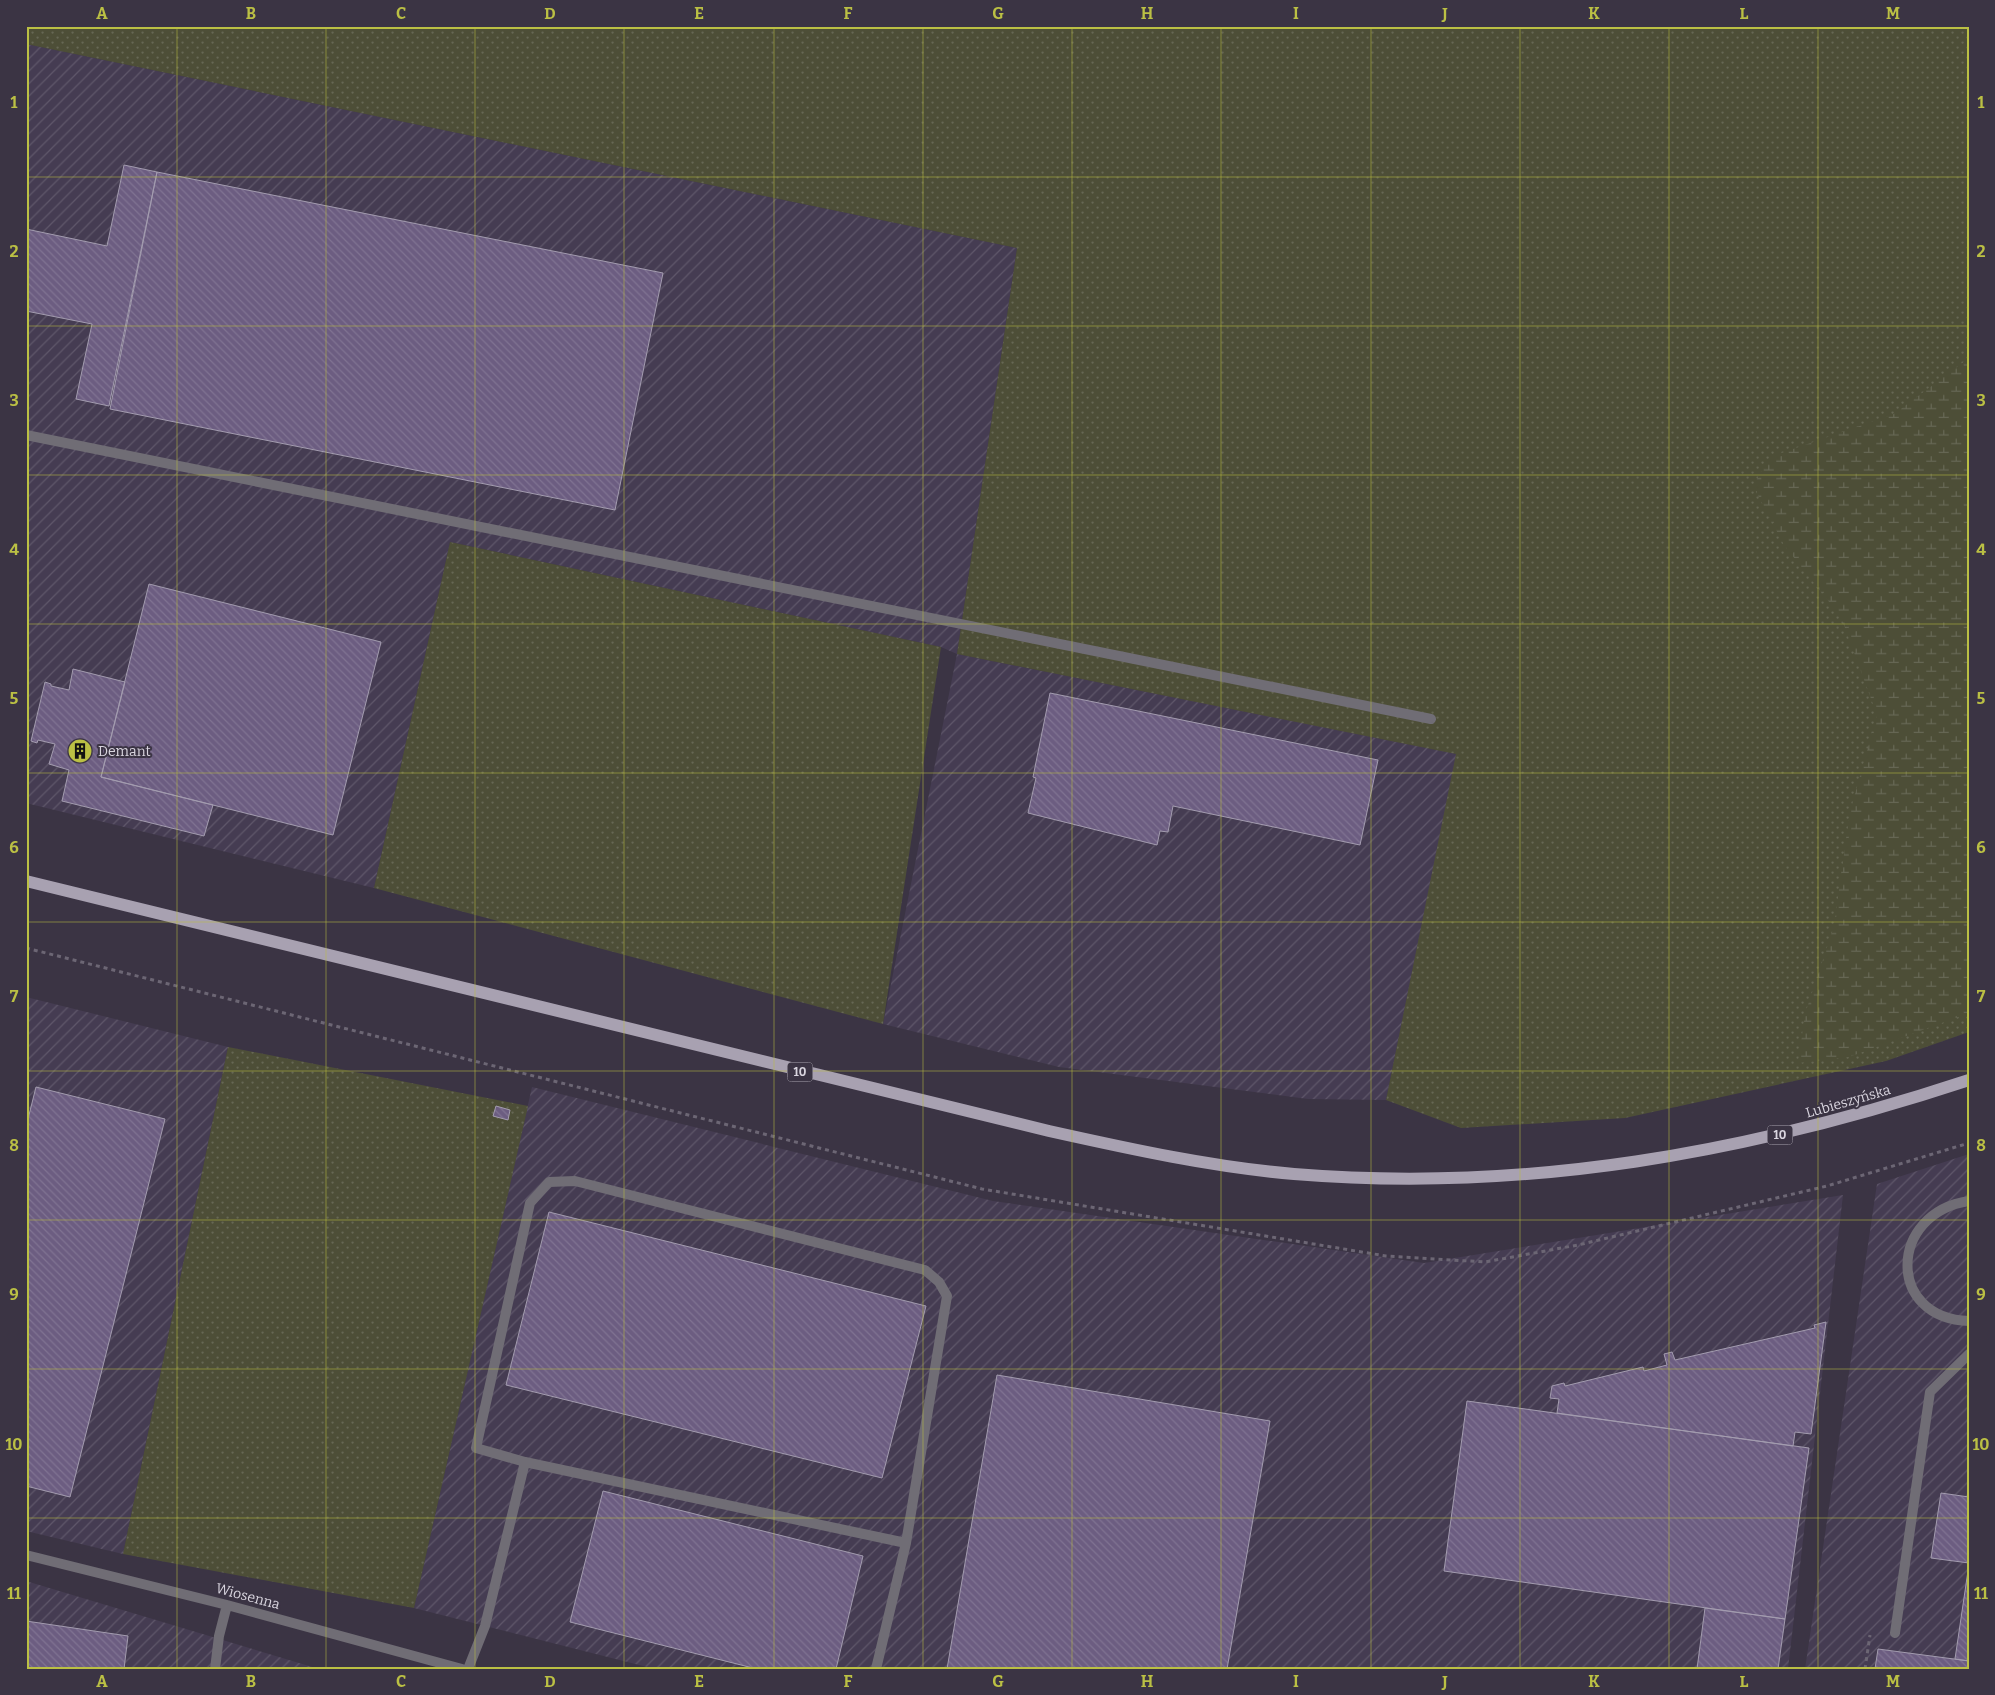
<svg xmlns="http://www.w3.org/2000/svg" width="1995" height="1695" font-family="Bitter,serif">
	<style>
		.industrial { fill: url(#industrial-furrows) }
		.grass { fill: url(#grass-dots) }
		.wetland { fill: url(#wetland-marsh) }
		.building { fill: url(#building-back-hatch); stroke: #a39caf }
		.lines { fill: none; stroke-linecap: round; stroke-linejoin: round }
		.path { stroke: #6c6674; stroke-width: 3; stroke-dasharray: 4 4; stroke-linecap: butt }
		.lane { stroke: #706d75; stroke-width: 10 }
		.primary { stroke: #a8a1b1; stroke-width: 12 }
		.grid { fill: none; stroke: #bbc044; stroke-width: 1; stroke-opacity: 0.55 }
		.labels { text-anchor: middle; stroke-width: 4; stroke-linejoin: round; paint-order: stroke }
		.shield { fill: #3b3444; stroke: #aaa5b0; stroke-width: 1 }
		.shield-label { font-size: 12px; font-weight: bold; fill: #d9d5df }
		.poi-label { font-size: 14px; fill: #d9d5df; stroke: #3b3444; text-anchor: start }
		.street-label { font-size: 14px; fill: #d9d5df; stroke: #3b3444 }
		.neatline { fill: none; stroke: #bbc044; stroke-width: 2 }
		.grid-label { font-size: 16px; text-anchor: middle; font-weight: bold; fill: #bbc044 }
	</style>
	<defs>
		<pattern id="industrial-furrows" width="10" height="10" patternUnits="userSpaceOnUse" patternTransform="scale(1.25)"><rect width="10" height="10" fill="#453c52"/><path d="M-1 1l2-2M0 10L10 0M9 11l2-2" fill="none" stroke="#5f576a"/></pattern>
		<pattern id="grass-dots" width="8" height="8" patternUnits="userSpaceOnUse" patternTransform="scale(1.25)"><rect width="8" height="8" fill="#4d4e37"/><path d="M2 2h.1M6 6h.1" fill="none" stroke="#666754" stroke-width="1.8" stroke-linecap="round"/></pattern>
		<pattern id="wetland-marsh" width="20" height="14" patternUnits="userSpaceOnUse" patternTransform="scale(1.25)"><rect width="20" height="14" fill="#4d4e37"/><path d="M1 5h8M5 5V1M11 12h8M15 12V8" fill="none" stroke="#666754"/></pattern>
		<pattern id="building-back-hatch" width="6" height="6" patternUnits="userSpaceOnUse" patternTransform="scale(1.25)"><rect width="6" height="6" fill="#6c5d81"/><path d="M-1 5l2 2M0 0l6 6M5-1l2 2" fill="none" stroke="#807392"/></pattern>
	</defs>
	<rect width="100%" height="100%" fill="#3b3444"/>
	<!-- industrial -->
	<path class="industrial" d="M26,44L1017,248L957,654L1457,754L1386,1100L1308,1099L1059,1067L883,1024L957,654L941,647L450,542L374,888L26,803Z
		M26,997L228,1047L123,1554L26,1531Z
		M532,1087L993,1201L1424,1263L1843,1195L1788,1669H655L414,1608Z
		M1969,1154V1669H1805L1877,1184Z
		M26,1581L319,1669H26Z"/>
	<!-- grass -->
	<path class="grass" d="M26,26H1969V1032L1886,1061L1625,1118L1461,1128L1386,1100L1456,754L957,654L1017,248L26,44Z
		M450,542L941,647L883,1024L374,888Z
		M228,1047L528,1106L414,1608L123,1554Z"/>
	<!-- wetland -->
	<path class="wetland" d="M1969,358V1013L1849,1057L1798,1063L1805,1014L1834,926L1850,812L1877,715L1841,617L1784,545L1753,486L1770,457L1894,414Z"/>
	<!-- building -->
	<path class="building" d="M124,165L157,172L109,406L76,399L92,324L26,311V229L107,246Z
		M157,172L663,273L615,510L110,409Z
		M149,584L381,642L333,835L101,777Z
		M73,669L125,682L101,777L213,805L204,836L62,801L69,770L49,764L55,744L38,740L37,743L31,741L45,682L51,684V686L69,690Z
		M1050,693L1378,760L1360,845L1173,806L1168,832L1160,831L1157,845L1028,813L1036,778L1033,777Z
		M36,1087L165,1119L70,1497L26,1486V1127Z
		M496,1106L510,1110L508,1120L493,1116Z
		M549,1212L926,1306L882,1478L506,1385Z
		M1826,1322L1811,1434L1795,1432L1793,1446L1557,1413L1559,1399L1550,1398L1552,1386L1564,1383L1565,1386L1643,1367L1644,1371L1667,1365L1664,1354L1672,1352L1675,1360L1815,1328L1814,1325Z
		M997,1375L1270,1421L1227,1669H947Z
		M1467,1401L1809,1448L1785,1619L1444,1571Z
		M603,1491L863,1556L836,1669H757L570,1622Z
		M1941,1493L1969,1497V1563L1931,1558Z
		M1969,1564V1661L1955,1659Z
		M1705,1608L1785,1619L1778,1669H1697Z
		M26,1621L128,1636L124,1669H26Z
		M1878,1649L1969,1661V1669H1875Z"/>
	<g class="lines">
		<!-- path -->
		<path class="path" d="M26,948L982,1189L1386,1256L1485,1262L1578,1245L1827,1186L1969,1143
			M1865,1669L1870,1635"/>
		<!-- lane -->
		<path class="lane" d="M26,435L1431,719
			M1969,1201C1888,1213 1886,1319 1969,1321
			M525,1462L906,1543
			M26,1555L227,1605L462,1669
			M1895,1633L1930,1392L1969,1354
			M215,1669L219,1636L227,1605
			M468,1669L485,1626L525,1462L476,1448L530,1203L549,1182L575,1181L925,1270L939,1282L947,1296L906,1543L876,1669"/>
		<!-- primary -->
		<path class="primary" d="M26,881L1049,1131C1130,1149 1212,1167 1294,1174C1527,1193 1748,1153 1969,1080"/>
	</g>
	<!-- grid -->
	<path class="grid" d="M177,26V1669M326,26V1669M475,26V1669M624,26V1669M774,26V1669M923,26V1669M1072,26V1669M1221,26V1669M1371,26V1669M1520,26V1669M1669,26V1669M1818,26V1669M26,177H1969M26,326H1969M26,475H1969M26,624H1969M26,773H1969M26,922H1969M26,1071H1969M26,1220H1969M26,1369H1969M26,1518H1969"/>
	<!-- icons -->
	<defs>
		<symbol id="building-disc" viewBox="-11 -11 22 22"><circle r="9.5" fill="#bbc044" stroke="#3b3444"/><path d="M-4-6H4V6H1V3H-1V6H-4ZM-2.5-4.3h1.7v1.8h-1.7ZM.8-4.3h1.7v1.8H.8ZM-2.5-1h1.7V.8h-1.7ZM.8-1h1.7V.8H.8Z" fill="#111"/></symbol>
	</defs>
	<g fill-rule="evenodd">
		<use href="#building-disc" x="66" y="737" width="28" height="28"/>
	</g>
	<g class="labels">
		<!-- shield labels -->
		<g class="shield">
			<rect x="787.5" y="1062.5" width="25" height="19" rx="4"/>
			<rect x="1767.5" y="1125.5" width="25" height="19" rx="4"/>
		</g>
		<g class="shield-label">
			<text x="800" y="1076">10</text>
			<text x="1780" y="1139">10</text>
		</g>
		<!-- poi labels -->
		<g class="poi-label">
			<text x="98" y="756">Demant</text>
		</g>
		<!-- street labels -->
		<g class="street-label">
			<text transform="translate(1848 1101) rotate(-16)" y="5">Lubieszyńska</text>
			<text transform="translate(248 1596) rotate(15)" y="5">Wiosenna</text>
		</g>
	</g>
	<!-- border -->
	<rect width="1995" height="1695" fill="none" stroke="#3b3444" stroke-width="55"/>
	<rect x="28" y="28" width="1940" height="1640" class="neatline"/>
	<g class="grid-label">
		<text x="102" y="19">A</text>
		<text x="251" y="19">B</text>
		<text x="401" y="19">C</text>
		<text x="550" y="19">D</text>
		<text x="699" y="19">E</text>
		<text x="848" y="19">F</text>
		<text x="998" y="19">G</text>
		<text x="1147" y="19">H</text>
		<text x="1296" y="19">I</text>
		<text x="1445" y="19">J</text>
		<text x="1594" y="19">K</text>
		<text x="1744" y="19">L</text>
		<text x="1893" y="19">M</text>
		<text x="14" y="108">1</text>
		<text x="1981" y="108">1</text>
		<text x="14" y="257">2</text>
		<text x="1981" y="257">2</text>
		<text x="14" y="406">3</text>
		<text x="1981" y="406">3</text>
		<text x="14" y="555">4</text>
		<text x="1981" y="555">4</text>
		<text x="14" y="704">5</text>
		<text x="1981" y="704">5</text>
		<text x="14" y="853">6</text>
		<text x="1981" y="853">6</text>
		<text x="14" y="1002">7</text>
		<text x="1981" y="1002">7</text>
		<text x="14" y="1151">8</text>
		<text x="1981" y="1151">8</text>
		<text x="14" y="1300">9</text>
		<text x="1981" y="1300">9</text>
		<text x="14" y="1450">10</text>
		<text x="1981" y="1450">10</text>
		<text x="14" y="1599">11</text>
		<text x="1981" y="1599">11</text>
		<text x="102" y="1687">A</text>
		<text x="251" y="1687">B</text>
		<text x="401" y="1687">C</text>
		<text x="550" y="1687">D</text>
		<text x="699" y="1687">E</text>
		<text x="848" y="1687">F</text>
		<text x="998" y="1687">G</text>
		<text x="1147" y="1687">H</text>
		<text x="1296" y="1687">I</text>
		<text x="1445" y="1687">J</text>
		<text x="1594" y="1687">K</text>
		<text x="1744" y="1687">L</text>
		<text x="1893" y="1687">M</text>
	</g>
</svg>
